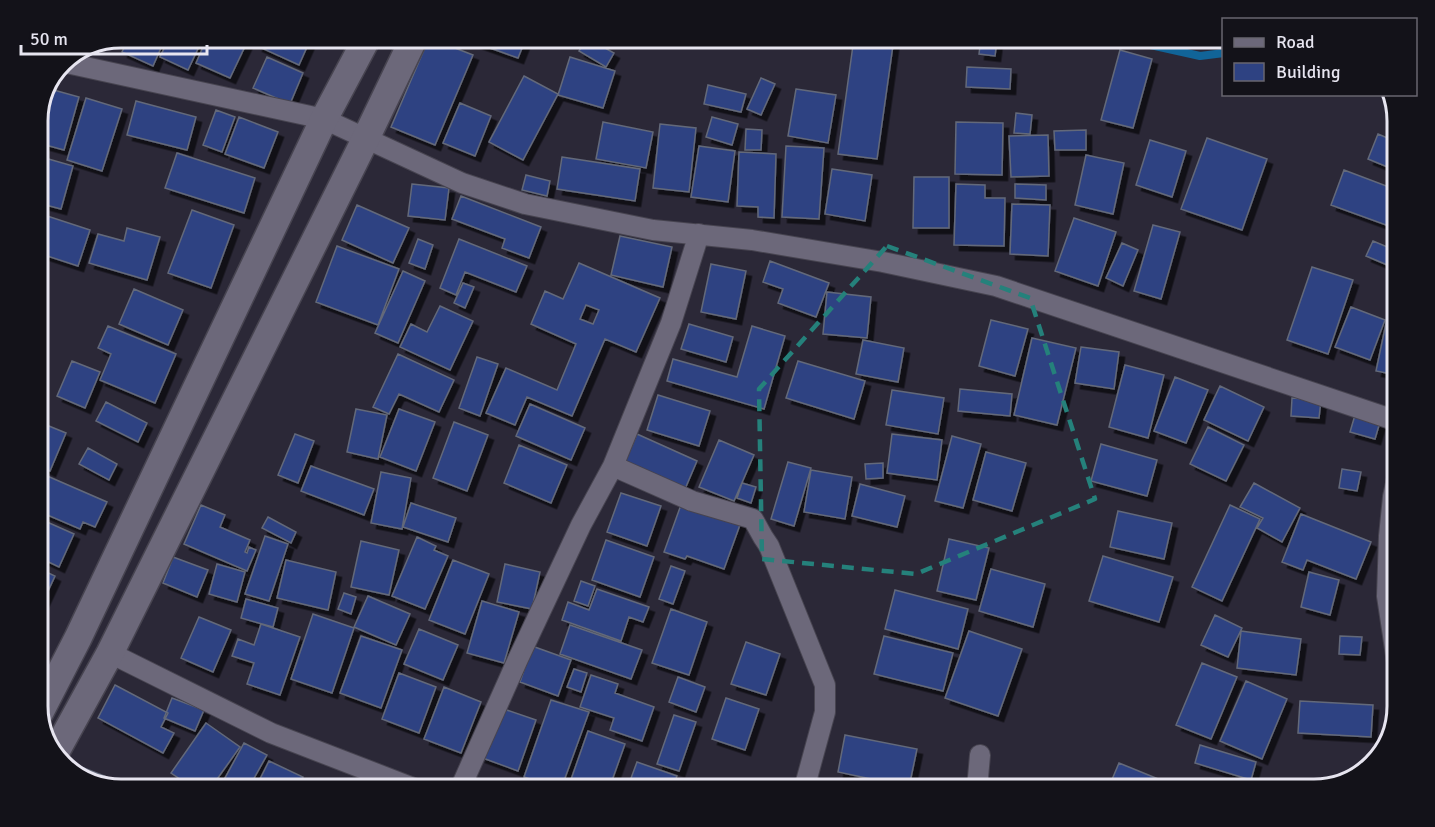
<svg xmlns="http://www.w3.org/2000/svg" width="1435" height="827" font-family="Signika,sans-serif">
<defs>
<filter id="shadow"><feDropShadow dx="5.5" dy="5.5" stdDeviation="0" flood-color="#0009"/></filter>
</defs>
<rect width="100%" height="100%" fill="#2b2837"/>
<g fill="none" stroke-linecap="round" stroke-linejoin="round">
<path stroke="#116498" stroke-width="8" d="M1119,38L1200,56L1224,53
M1388,94L1391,96"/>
</g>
<path fill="#2e4282" stroke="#63697a" stroke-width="1.5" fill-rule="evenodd" filter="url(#shadow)" d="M129,38H156L164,41L153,66L122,52Z
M169,38H203L188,70L160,57Z
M207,38H249L230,78L196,63Z
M261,38H311L299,65L257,46Z
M429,38L473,55L435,145L391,127Z
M462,38H526L518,58Z
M587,38L614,53L606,67L579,51Z
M854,38H894L877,159L838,154Z
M981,38L997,40L995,56L979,54Z
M1120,50L1152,59L1133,128L1101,120Z
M267,57L303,73L290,104L253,88Z
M570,57L615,71L603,108L558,95Z
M967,67L1011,69L1010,89L966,87Z
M524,76L558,94L523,160L489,142Z
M761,78L775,84L761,115L747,109Z
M708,85L746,94L741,112L704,104Z
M50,89L79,97L64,150L38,143V116Z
M796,89L836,95L828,143L788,136Z
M86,98L122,109L102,171L67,160Z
M136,101L196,117L187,150L127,135Z
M460,103L491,116L475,156L443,143Z
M216,110L235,117L222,152L203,145Z
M1016,113L1032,115L1030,134L1014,133Z
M239,117L278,132L264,168L225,154Z
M712,117L738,124L732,145L706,137Z
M603,122L653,132L646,168L596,159Z
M956,122L1003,123L1002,175L955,174Z
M660,124L696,128L689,192L653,188Z
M746,129L762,130L761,150H745Z
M1086,130V150H1055L1054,131Z
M1378,134L1397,142V165L1395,170L1368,159Z
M1048,135L1049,176L1011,177L1009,136Z
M1207,138L1267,159L1242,230L1181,209Z
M1150,140L1186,151L1172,197L1136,185Z
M699,146L735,151L728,202L691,197Z
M786,146L824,148L819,219L782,217Z
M739,152L776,154L774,218L758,217V207L737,206Z
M177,153L255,178L244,213L165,188Z
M1086,155L1124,163L1113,214L1075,205Z
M38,156L73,166L61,209L38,203Z
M562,157L640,169L635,201L557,189Z
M832,169L872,175L865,221L825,214Z
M1344,170L1397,190V229L1331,205Z
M526,175L550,181L547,196L522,190Z
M914,177H949V228H913Z
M412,184L449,188L445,220L408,216Z
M956,184L985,185V198H1005L1004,246L954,245Z
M1015,184L1046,185V200L1015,198Z
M461,196L541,227L529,258L502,248L505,239L452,219Z
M1012,204L1050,205L1048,256L1010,254Z
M357,205L409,228L393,263L342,240Z
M192,210L234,225L211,288L168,273Z
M38,213L90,230L78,266L38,253Z
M1074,218L1116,232L1098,286L1055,271Z
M1153,225L1180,232L1161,299L1134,291Z
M127,228L160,237L147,280L89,263L98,234L124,241Z
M620,236L672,247L663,287L611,275Z
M418,239L433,245L425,269L409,263Z
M459,239L527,266L516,292L465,272L456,295L440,288Z
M1373,241L1397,251V269L1366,256Z
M1122,243L1138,250L1123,286L1106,278Z
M337,246L399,269L378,325L316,302Z
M770,261L829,283L816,317L778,303L783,289L763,282Z
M579,263L660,298L636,352L605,339L572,416L527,397L515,425L486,413L506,368L557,390L576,344L531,324L545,291L563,299ZM586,305L599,310L593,324L580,319Z
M711,264L746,271L736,319L701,312Z
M1312,267L1353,280L1328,354L1287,340Z
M403,271L425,281L398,343L375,333Z
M463,283L474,287L465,308L454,303Z
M134,289L183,310L168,345L119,324Z
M827,292L871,297L867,338L823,334Z
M1392,295L1397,296V375L1376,371Z
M440,306L473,321L450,370L400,347L411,324L427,332Z
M1351,307L1385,320L1370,360L1335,347Z
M991,320L1028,329L1015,376L979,366Z
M689,324L733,337L726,362L681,349Z
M108,326L176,354L155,403L100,380L111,354L98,348Z
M752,326L785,336L764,409L667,381L673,359L737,377Z
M1032,338L1076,348L1057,425L1014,415Z
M863,340L904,348L898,382L856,374Z
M1081,347L1119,352L1114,389L1075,383Z
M398,354L454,380L439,412L399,394L389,414L373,407Z
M477,357L498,364L480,416L459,408Z
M72,361L100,372L85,408L57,396Z
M798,361L865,381L854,419L786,398Z
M1125,365L1164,375L1148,438L1109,427Z
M1175,377L1208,390L1186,443L1154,431Z
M1220,386L1264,407L1248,441L1204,420Z
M960,389L1012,394L1010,416L958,411Z
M892,390L944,398L938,434L886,425Z
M658,395L710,411L699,446L647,430Z
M1292,398L1321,400L1319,418L1291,416Z
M106,402L147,423L138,442L96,421Z
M530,404L585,428L571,460L516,436Z
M356,409L387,415L378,459L347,452Z
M399,409L435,422L416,471L380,457Z
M1355,415L1380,422L1375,439L1350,432Z
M454,422L488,435L467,491L433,478Z
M44,424L66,433L50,471L38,465V438Z
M1208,427L1244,445L1226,481L1190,464Z
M295,434L314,441L298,483L278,475Z
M637,434L697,461L685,489L624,464Z
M892,434L942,440L937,480L887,473Z
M952,436L981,444L963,508L935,501Z
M719,440L754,455L734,501L699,487Z
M1101,444L1157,460L1147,496L1091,481Z
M519,445L567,465L551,503L504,483Z
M88,448L117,464L109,480L79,464Z
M986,452L1026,463L1012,511L973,500Z
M788,462L811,468L794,526L771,519Z
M883,463V478L866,479L865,464Z
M311,466L374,489L364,515L301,491Z
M1342,469L1361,472L1357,491L1339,488Z
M811,470L852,477L845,519L804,512Z
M38,472L107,502L95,527L83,522L80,529L38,511Z
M381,472L411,478L402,529L371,523Z
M742,483L756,487L751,503L737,498Z
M1254,483L1300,508L1282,542L1257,528L1263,518L1240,507Z
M860,484L905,496L897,527L852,516Z
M621,493L661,506L647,546L607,532Z
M682,502L741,522L724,569L687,556L685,559L664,552Z
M411,503L456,518L448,542L403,527Z
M201,505L225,515L220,527L250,540L245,552L247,553L249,547L256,550L247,571L184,544Z
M1230,505L1260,519L1222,601L1192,587Z
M1118,511L1172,523L1164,559L1110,547Z
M1301,514L1371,542L1356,579L1307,560L1303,570L1282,562Z
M268,517L296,532L291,543L262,528Z
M38,518L74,534L59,567L38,557Z
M265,536L288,544L269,601L245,594Z
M417,537L436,546L434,550L448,556L425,609L392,596Z
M949,539L989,548L976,600L937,591Z
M606,540L654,557L640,597L592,580Z
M361,541L399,550L389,595L351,587Z
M1103,556L1173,577L1159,622L1089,601Z
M173,557L208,570L197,597L163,583Z
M286,560L336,572L328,610L277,598Z
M453,560L489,574L465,634L429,620Z
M217,564L245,572L237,602L209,594Z
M505,564L540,572L532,609L497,602Z
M671,566L685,571L673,604L659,599Z
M38,568L55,576L41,606L38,605Z
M991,569L1045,584L1033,627L979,611Z
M1309,572L1339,580L1330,615L1301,607Z
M581,581L595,586L588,606L574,601Z
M597,589L649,607L643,622L629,617L621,641L562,620L568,602L589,610Z
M895,590L968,609L958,649L885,629Z
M344,593L356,597L351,614L338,609Z
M368,596L410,614L396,645L354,627Z
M246,599L278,608L273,627L241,618Z
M482,601L519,612L504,663L467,653Z
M671,609L707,622L689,675L652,663Z
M313,614L354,628L332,693L291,679Z
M1215,615L1242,628L1228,657L1201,645Z
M199,617L231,630L213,672L181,658Z
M261,624L300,637L280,695L247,684L254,663L232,656L238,639L254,645Z
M570,625L642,650L631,679L560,654Z
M419,629L458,645L443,680L404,664Z
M969,631L1022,649L998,716L945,698Z
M1241,631L1301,639L1296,675L1237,668Z
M361,636L402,650L381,708L340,693Z
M884,636L953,653L943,691L874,674Z
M1340,636L1362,637L1360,655L1339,654Z
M746,642L780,654L766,695L731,684Z
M532,646L571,660L558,696L520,682Z
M1202,663L1237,677L1211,739L1176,725Z
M574,669L587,673L581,692L567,687Z
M399,673L436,687L419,733L382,719Z
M591,675L618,684L615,693L654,707L642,741L610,730L614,718L580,707Z
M678,677L705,687L696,712L669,702Z
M1246,681L1287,699L1262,759L1220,741Z
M115,685L168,713L161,727L174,733L163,753L98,718Z
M444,687L481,702L461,753L424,739Z
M172,698L204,710L195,731L164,718Z
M726,698L759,709L745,750L712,739Z
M551,700L589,712L561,789L524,777Z
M1300,701L1373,705L1371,737L1298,733Z
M498,707L536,720L518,771L480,757Z
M674,715L696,722L679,771L657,764Z
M206,723L240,747L210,789H195L171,773Z
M588,731L625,744L609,789H572L568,788Z
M845,735L917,749L909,787L838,772Z
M244,743L267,755L248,789H219Z
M1200,745L1256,762L1251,780L1195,763Z
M269,761L303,777L297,789H255Z
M637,762L677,776L672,789H627Z
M1119,763L1173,785L1172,789H1108Z
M76,765L117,781L114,788L80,778L73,772Z
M157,780L170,789H150Z
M682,781L707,789H679Z"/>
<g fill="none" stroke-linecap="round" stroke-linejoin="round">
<defs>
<path id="street" d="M62,62L324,119L462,183L525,204L653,230L752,240L883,262L996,286L1397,421
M613,466L692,501L753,519L763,537L769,546L825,685V712L804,789
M1397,479L1393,497L1389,536L1387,596L1397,662
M110,653L271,733L416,789
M460,789L518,659L581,525L613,466L671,323L699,234
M977,789L980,755"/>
<path id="secondary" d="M39,714L78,638L324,119L367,38
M54,755L110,653L366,138L414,38"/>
</defs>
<use href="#street" stroke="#474450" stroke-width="22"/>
<use href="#secondary" stroke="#474450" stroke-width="30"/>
<use href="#street" stroke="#6c687a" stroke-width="20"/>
<use href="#secondary" stroke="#6c687a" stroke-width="27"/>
</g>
<path fill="none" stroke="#25817b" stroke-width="4.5" stroke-dasharray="12 8" stroke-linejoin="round" d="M887,246L1030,298L1095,499L916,574L762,559L759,389Z"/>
<path d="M0 0H1435V827H0ZM121 48H1314A73 73 0 0 1 1387 121V706A73 73 0 0 1 1314 779H121A73 73 0 0 1 48 706V121A73 73 0 0 1 121 48Z" fill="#131219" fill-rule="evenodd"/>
<path fill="none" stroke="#e7e5f0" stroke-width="3" d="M121 48H1314A73 73 0 0 1 1387 121V706A73 73 0 0 1 1314 779H121A73 73 0 0 1 48 706V121A73 73 0 0 1 121 48Z"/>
<rect x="1222" y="18" width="195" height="78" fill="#131219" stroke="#68666f" stroke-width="1.5"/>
<rect x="1234" y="38" width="30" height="9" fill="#6c687a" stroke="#68666f" stroke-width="1.5"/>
<text x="1276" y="48" font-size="18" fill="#e7e5f0">Road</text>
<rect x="1234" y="63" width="30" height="18" fill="#2e4282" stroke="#68666f" stroke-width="1.5"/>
<text x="1276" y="78" font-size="18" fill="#e7e5f0">Building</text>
<path d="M21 45v9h186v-9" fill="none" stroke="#e7e5f0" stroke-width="3"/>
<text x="30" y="45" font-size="18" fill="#e7e5f0" stroke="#131219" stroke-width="4.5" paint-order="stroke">50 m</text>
</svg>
